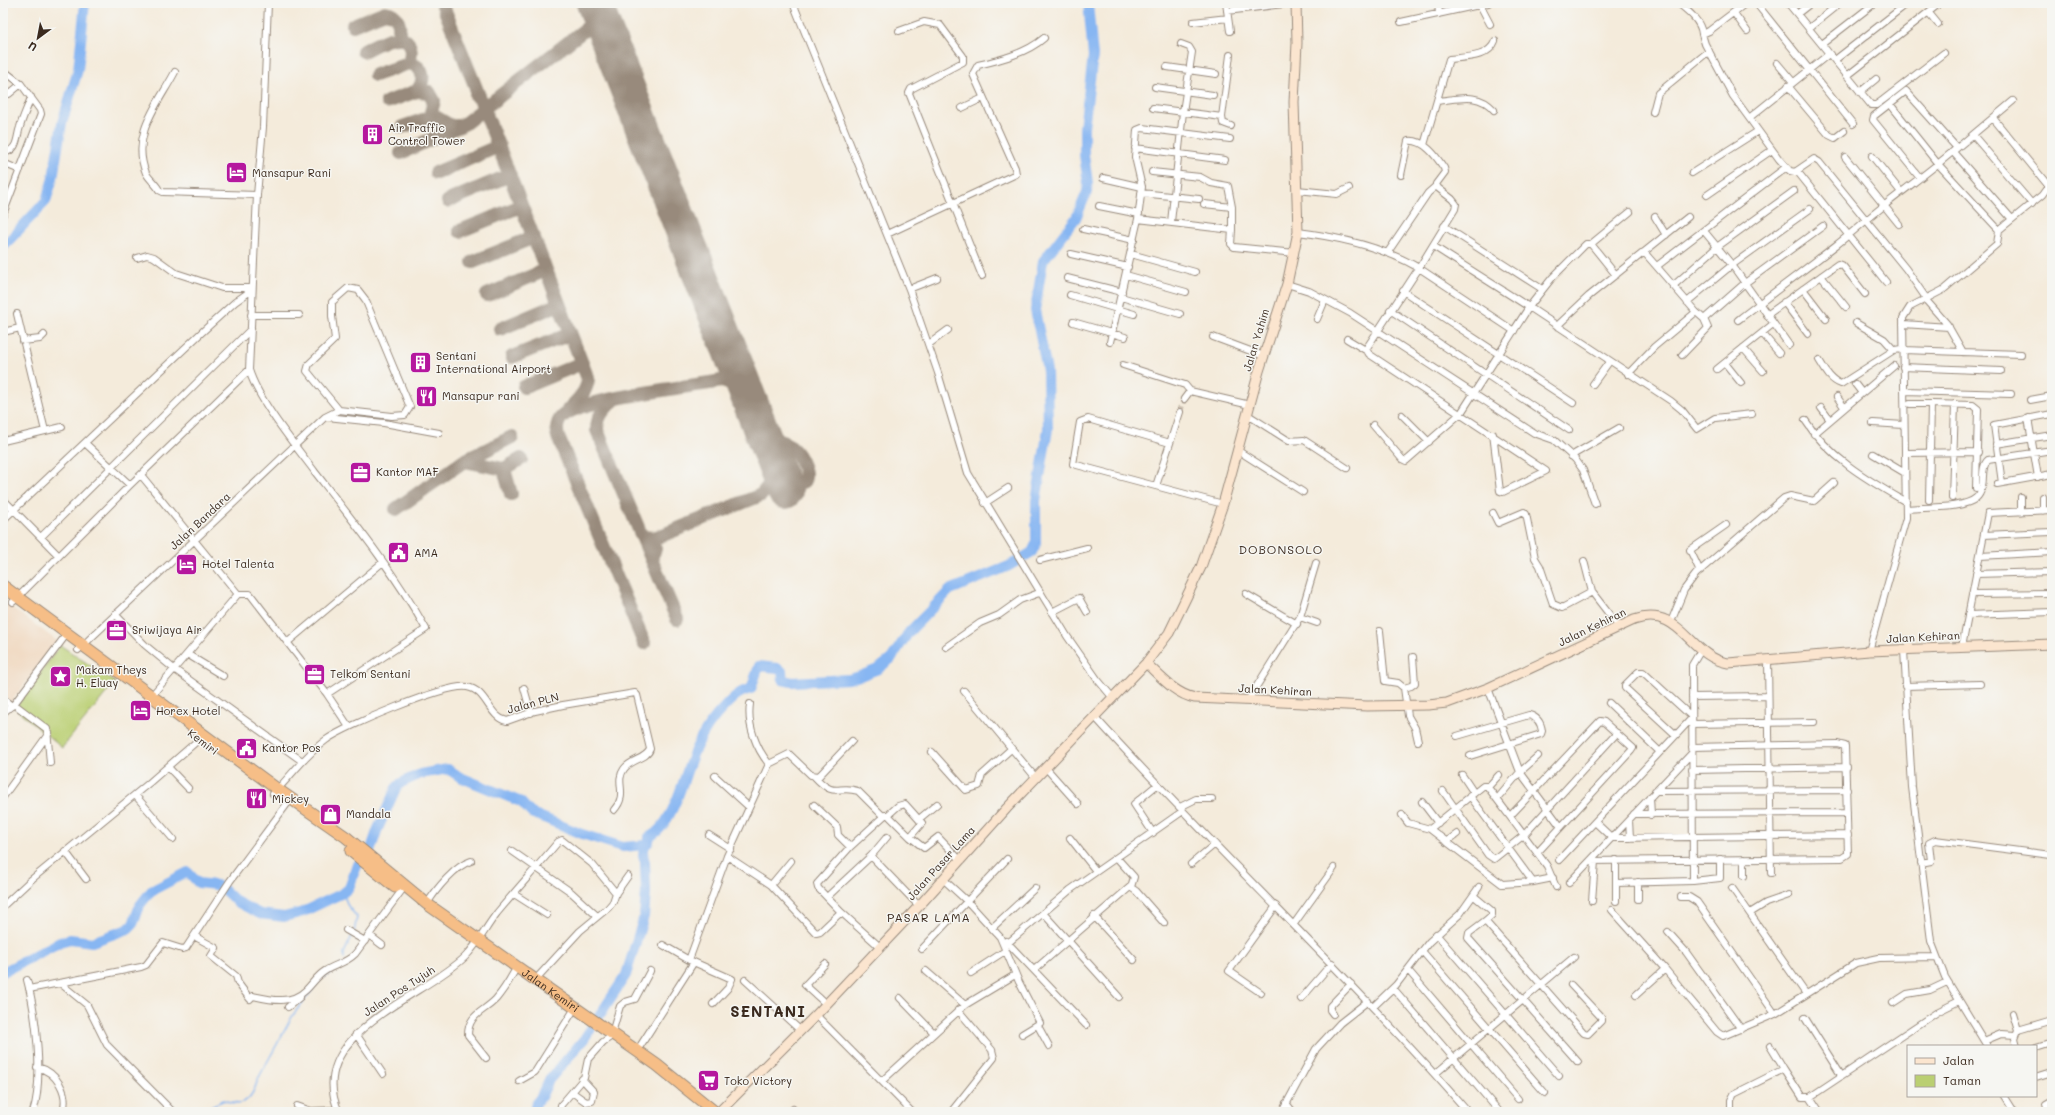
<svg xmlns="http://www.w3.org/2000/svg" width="2055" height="1115" font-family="Mali,sans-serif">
<rect width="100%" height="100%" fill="#f6f6f2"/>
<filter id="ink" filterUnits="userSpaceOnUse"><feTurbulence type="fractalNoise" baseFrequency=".025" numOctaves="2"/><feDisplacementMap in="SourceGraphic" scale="8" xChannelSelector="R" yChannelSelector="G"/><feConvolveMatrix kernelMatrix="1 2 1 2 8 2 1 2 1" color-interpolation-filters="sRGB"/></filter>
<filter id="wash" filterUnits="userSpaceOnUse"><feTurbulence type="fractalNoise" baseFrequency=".012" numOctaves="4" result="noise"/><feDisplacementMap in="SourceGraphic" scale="16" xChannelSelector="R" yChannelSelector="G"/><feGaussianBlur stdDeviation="0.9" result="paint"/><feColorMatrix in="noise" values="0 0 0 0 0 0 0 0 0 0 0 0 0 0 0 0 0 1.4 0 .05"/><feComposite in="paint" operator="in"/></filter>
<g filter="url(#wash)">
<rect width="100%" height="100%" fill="#f4ebdb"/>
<path fill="#f0d6bc" d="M3,601L57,641L11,702L3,696Z"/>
<path fill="#bacf72" stroke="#7a7c48" d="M60,645L115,682L62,748L15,708Z"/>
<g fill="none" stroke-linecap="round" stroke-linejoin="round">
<path stroke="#87b6f2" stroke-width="1.5" d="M343,893L348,906L357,917L354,932
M344,958V953L352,936
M206,1112L211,1106L224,1100C245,1108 252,1099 258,1079L293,1015L321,978L339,968L341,965"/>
<path stroke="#87b6f2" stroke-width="10" d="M3,247L46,201L53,178L62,123L78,70L85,3
M3,972L60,942L70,939L92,942L128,929L133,924L140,905L151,891L188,872L198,883L216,885L222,888L237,902L260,914L284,917L303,912L343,893L349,888L357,866L371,849L377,831L396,788L401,783L420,774L448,769L460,777L521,802L531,813L539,816L582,834L623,847L645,845L649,842V837C674,826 684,774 695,750C703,732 713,718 726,705C735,696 740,691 751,689L759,666L777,668L782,671L783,680L792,682L849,679L860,676L878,669L891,659L909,632L950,590L1009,566L1032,552L1036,544V501L1048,429L1047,371L1035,310L1043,261L1076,218L1087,192L1088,183L1084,155V128L1093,56L1088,3
M534,1112L536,1103L541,1097L549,1080L584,1039L626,975L644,916L646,892L645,862L643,855L645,845"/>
<path stroke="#988a7c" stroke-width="14" d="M442,3L476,88V96
M353,25L385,12C399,14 402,26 397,37
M585,29L600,31L610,44
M363,51C374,46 400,29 409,44C412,50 411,57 409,63
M375,75L409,63C424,67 426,79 417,91
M476,88L588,379C587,392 577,401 568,410
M387,102L417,91L429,92L434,101L430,116
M402,127L434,116L451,126H460
M401,153L464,124L588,27L595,16L593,3
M436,173L499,146
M448,201L510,175
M460,231L521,206
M473,262L534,237
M487,295L546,270
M500,329L559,304
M512,357L570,334
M722,381L731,375L734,361
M524,387L582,363
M614,400C604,409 597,416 597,430L651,558
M762,431C781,441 795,444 803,466C805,472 806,475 804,481L785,490
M464,461L504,469
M511,494L504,469L521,459
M396,509L464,461L512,437
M643,537L654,538L663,535L761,495L770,484L774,464
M655,549L651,558L677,619
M644,643L558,437C556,429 557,420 564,415C583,399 693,386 722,381L738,387L749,398"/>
<path stroke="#988a7c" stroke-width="36" d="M594,3L785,491"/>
</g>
</g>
<g filter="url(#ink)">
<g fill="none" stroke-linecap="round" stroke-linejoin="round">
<path stroke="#cfc4b5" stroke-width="6" stroke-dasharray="6 3" stroke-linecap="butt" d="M1180,412L1184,399"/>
<defs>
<path id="street" d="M268,3L263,127L257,195L249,370C259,402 295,445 315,472C354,522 395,573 426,629L327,694
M793,3L909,289L938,373L968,473L1067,636L1097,679L1113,698
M1226,3L1230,31
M1438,3L1439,14
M1678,3C1688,11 1701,21 1702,34L1709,31L1746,3
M1756,3L1853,124
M1788,3L1871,105H1876L1883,100L1944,53
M3,4L5,3
M1480,5L1490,24
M1227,11L1292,3
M1734,13L1747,31
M1929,13L1938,24
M1797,14L1811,3
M1193,22L1228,18
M1401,22L1488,3
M1809,28L1840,3
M899,31L924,22L940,25L963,56V62L959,64L911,89L909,93L982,276
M1702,34L1705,44L1733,96L1749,118L1829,54
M1822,44L1875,3
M1230,55L1222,117L1223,123L1231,126
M1835,60L1908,3
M1777,63L1793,82
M1167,67L1216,74
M3,70L21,84L40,110L41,114L3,214
M175,72C159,103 130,134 146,173C149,179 156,184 159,190L163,192L257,195
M1847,76L1940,3
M1788,86L1829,135L1835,138L1844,131
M1155,87L1213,95
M3,92L9,94L21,84
M1860,92L1876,79
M1437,101C1459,99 1478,92 1494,110
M962,108L983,98
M1153,108L1222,117
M1653,112L1658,93L1709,51
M1749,118L1779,159L1790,171L1795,172L1814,159L1819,162L1906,269L1926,298
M1993,118L2047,184V188L2042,195L1999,230
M1973,135L2032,204
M1424,145L1449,59C1465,57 1489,58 1495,41
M1135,148L1225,160
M1957,148L2013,101
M1953,152L2011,218
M3,153C19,150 16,138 20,127C23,116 28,107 31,97
M1872,156L1901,192
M1845,157L1899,224
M3,163L20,170
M1797,171L1886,282
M1152,172L1200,177L1211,183L1228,186L1232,207V230
M1692,173L1758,131
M1103,178L1142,187
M1297,190L1337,194L1349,188
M1141,193L1199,199
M1707,195L1772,150
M1204,204L1232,207
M1099,206L1139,214
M1655,217L1666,235
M1138,219L1142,187L1135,157L1137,130L1142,128L1230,139
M1171,222L1183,112L1192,52L1189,47L1181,44
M1444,226L1542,289
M1083,229L1134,240
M1704,231L1732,265L1789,345
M1298,232C1339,237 1383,247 1419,268L1455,209L1456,204L1452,199L1438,188L1436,184L1445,172L1444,168C1436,156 1424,139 1408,141L1401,175
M887,234L1016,174L1015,168L973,74L978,65C1000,60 1027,53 1044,38
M1591,244L1630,212
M1388,252L1428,193L1436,186
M1644,252L1696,312L1704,319L1745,283L1823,226
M1071,254L1128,267
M1131,254L1195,272
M137,258L147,255L154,257L176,273L222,288H252
M1657,266L1785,168
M1126,275L1186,292
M1616,275L1591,244H1586L1552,278L1529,307L1671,401L1682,410L1697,429L1715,418L1752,414
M1821,276L1846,307
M1067,278L1122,292
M1287,284L1309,291L1350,313L1534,433L1554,440L1575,459L1583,470L1595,504
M1673,286L1717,247L1794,191
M348,288L358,290L365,299L410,407L405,415L392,416L339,410L307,371L309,364L335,339L332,316V302Z
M909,289L937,278
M1803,289L1826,319
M1403,291L1573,403
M1070,295L1134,314
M1121,297L1180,314
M1925,299L1947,324L1963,352
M1687,302L1732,265L1810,209
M1784,302L1808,334
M1390,310L1569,430
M17,314L45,431
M251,315H299
M1767,315L1838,264L1843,266L1865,294
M1317,319L1325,300
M1738,320C1770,295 1803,271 1835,246C1852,233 1868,218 1885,205C1909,186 1934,168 1957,148L1906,91L1874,116L1873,120L1920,178
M1073,322L1125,337
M1856,323L1884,339L1894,350
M1903,324L1949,327
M1557,326L1589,296L1688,217
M3,332L20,328
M1762,333L1779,353
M1213,337L1264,356
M1347,339L1367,351
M23,341L40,339L44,335
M1110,342L1138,219L1232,230L1231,244L1234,247L1295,253
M929,344L948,330
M1743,348L1763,371
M1903,350L2021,354
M1682,355L1708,328L1704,319
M1819,360C1825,370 1830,380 1841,384L1894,350L1903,349
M1725,363L1741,383
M1123,365L1185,385L1190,391
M1903,367L2001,371
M1717,369L1773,324
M1628,374L1654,347L1696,312
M1593,384L1609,362
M1855,384L1862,393
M1904,391L2011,394
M1837,397L1844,407
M1184,399L1190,391L1250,405
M2030,400L2052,396
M1910,404H1931L1929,500
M1931,404L1973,405L1978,409L1976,488
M1821,408L1830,420
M1248,415L1289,441L1304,440L1347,468
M1402,415L1429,442
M327,417L384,423L439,433
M2028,418L2038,477
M1805,420C1829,458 1868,480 1906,502
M1873,423L1904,425
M1373,425L1402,459L1406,461L1461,413L1529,307L1433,246
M1493,434L1500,491L1503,492L1546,471L1369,354L1366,349L1419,268L1514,331
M1814,434L1894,366
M3,441L62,427
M85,443L130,485
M1170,443L1180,412
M1996,444L2052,435
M1237,450L1303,492
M1905,453L1978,452
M1873,454L1905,473
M1571,456L1619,428
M141,475L238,594
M2002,483L1994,425L2052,414
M1997,484L2052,474
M1156,486L1170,443L1088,419L1080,422L1073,464L1223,504
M2021,497V512
M2043,497V511
M1952,498L1955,404
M3,499L59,556
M985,503L1008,488
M1907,509C1924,507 1964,509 1976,498C1980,495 1981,491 1982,487C1984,479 1981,466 1988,460L2052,450
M1493,513L1498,523L1524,512L1526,514L1535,558L1540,566L1553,604L1562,608L1592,592
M3,520L201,333L235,302L252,290
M1984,535L2052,532
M41,537L251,329
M1980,556L2052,552
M1040,560L1087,548
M1584,561L1592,592L1619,627
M1700,571L1690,550L1726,525
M1976,574L2052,572
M1246,594L1297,624
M1972,594L2052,593
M13,602L130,485L249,370
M1052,612L1079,598L1087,612
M115,614L145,645L174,669L302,761
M1968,615L2052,612
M1300,617L1317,623
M1671,622L1684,590L1696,574L1784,498L1790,496L1814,501L1834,483
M1380,631L1385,681L1398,683L1404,688L1408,716L1415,728L1418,741
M288,642L383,562
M946,647L980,623L999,615L1020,600L1039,593
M1962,647L1988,513L2052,510
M78,650L325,417L339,410
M1904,650L1912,787L1931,941L1945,977L1987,1046
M1869,651L1906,518L1903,318L1910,307L1943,290L1997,244L1999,230L1938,164L1890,104
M187,654L223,676
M1768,660L1771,873
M1905,686L1980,684
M524,688L531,713
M1404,688L1411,686L1415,683L1413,657
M1488,688L1520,772L1561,827
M964,691L1036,778
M1692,697L1768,696
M3,699L12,706
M1248,700L1300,617L1316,563
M147,701L238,594H250L327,694L349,727
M1609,703L1660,752
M14,704L47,729L50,763
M3,713L14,704L63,639
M1094,716C1216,851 1349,975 1468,1112
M1691,724L1814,722
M1676,735L1625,688V685L1638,672H1643L1691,716
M1457,736L1529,715C1537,717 1541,723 1542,731L1541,734L1470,756
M932,752L966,790L979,786L982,775L1011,749
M769,764L789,754L811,775L819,776L852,741
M168,767L188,788
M1046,768L1078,804
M1692,770L1847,767
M1462,775L1474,793
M715,776L749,807
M814,776C836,800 837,784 858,791L883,816
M1488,787L1499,775
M1443,791L1488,855L1494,859L1524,835L1617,733
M1655,791L1847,790
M273,794C291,776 305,755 326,740C345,726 445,684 467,687C487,690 489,718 507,721L535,711L563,705L635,693L637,695L650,749C647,759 631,759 624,769C614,783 629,793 614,810
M135,795L173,839
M1470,796L1533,882
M3,797L49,733
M1650,797L1651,815
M1498,798L1520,772L1538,756
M1422,802L1438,823
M814,805L837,827L838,835L850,847
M1180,807L1196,799H1212
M1634,814L1847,813
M888,815L898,806L905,804L922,823L910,837L924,848L938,837L960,860
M1402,815L1408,823L1430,829L1502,884L1533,882L1553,878
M1510,816L1600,721L1604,722L1633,748L1631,751L1537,853
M919,819L937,804
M1629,820L1630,838
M1595,822L1612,838L1848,835
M1430,829L1483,786H1487L1547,866L1556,887
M1153,833L1134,804L1158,784
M709,835L731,849
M1070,838L1096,871
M1446,842L1457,834
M65,851L86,879
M512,851L571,892L597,916
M727,856L771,885L816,933L820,932L841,912
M871,856L919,906
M1117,858L1134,877L1131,887
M1744,859V876
M1559,860L1691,719
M1590,861L1842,858L1848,854L1845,746L1837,744L1692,747
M1921,863L1931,861L1929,843L1935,840L2051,855
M1191,864L1215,844
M943,879L968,902L1000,937L1019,982L1040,1023L1022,1034
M1693,881L1720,878V859
M1638,882V899
M1569,883L1692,753
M1616,883L1693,881L1692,665L1701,650
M771,885L791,861
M1732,888L1806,994
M616,893L628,876
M514,894L547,915
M1474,896L1492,911V915L1485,921
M827,897L871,856L887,837
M1681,897H1689L1697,902L1775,1014
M1592,901L1595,861
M1616,901V860
M427,904C436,889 455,866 471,861
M3,906L32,879L149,783L204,735
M1612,910L1665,969L1717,1032L1723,1036L1775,1014L1856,963L1879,958L1936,957
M1043,913L1119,997
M1750,913L1766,903L1789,895
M1094,916L1134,960
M1294,924L1334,868
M992,928L1035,888
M346,930L365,941
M1668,932L1686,952L1741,1029
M1436,934L1559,1076
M369,935L382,945
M194,936L216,948L211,956L236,976L238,983L250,999L253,996C271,1000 291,1005 306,990C313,983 317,976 325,971C336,964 346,963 355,954L405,886
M1006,941L1086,1025
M1008,943L1070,890L1183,811
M663,945L689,960L732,979L728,988L713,1004
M880,947L841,912L818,888L817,884L850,847L885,815H888L910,837
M922,949L1007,859
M1422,951L1545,1093
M689,960L727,856L769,764C756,748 747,725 750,704
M825,964L805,985L826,1004
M1034,970L1130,887L1136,891L1164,923
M1408,970L1518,1099
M926,971L965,1005
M971,973L1005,951
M27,980C36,1013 44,1079 33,1112
M745,980L801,1031
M60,983L87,1005L107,1045L173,1112
M1571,985L1601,1017V1021L1588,1034L1584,1033L1485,921L1469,933L1468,938L1578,1062
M1393,988L1498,1110
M29,989L141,967L146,965L163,943L182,949L186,948L230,881L287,804
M1261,993L1229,971L1276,906
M1636,995L1665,969
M900,998L933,1032
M1301,999L1332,963
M1893,1003L1907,994L1930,990L1947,982
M288,1007L300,997
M1373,1007L1396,985L1429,942L1460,914L1479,887
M2013,1013L2018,1030
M1333,1014L1330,1010V1006L1351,984
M816,1015L912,1112
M1805,1018L1841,1075
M1038,1026L1049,1046
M612,1033L620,1006L625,1002L635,999L650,971
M356,1034L383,1074
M1984,1041L2001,1034L2015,1035
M1770,1046L1784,1069
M2017,1046L2015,1038L2018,1030L2052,1020
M2036,1048L2052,1043
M637,1051L694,962
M486,1058L468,1035C468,1014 484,1012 496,999C503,991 509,981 514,972
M37,1067C57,1072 69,1093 63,1112
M1435,1074L1574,957
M2036,1077L2052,1072
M519,1081L535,1072L575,1008
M882,1081L965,1005L1015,975
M572,1092L586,1102L592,1101L594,1092L582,1079
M2004,1096L2014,1112
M1810,1097L1820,1112
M1286,1103L1293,1112
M297,1106L311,1111L338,1110
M793,1109L795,1112
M339,1112C303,1034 424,997 465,957C478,944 486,927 497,913C517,889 538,866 558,842L562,840L592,864L616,893L613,902L608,908L580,931L535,980
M560,1112L561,1105L584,1078L588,1059L603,1042L609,1038
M951,1112L994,1058L992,1050L958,1010
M1282,1112L1316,1049L1340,1023L1368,1001
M1731,1112V1100L1734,1094L1784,1069L1802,1097H1810L1939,1011L1959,1001
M2047,1112L2045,1104L2052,1100"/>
<path id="secondary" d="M1146,663C1161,677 1175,694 1195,698L1367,706L1428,705L1447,703L1488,688L1634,620C1681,604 1689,657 1728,663L1869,651L2052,644
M719,1112L816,1015L919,906L1007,808L1146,663L1169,633L1201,567L1223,504L1259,371L1287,284L1298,232L1294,102L1297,43L1296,3"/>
<g id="highway">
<path id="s1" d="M3,586L277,789L346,837L427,904L657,1065L715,1112"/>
<path d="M351,851L395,887"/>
</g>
</defs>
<use href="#street" stroke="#988a7c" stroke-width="8"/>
<use href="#secondary" stroke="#988a7c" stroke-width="11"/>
<use href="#highway" stroke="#988a7c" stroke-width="13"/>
<use href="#street" stroke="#fff" stroke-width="6"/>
<use href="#secondary" stroke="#fbe5cf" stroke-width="9"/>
<use href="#highway" stroke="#f6be87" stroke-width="11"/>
</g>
</g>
<defs>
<symbol id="building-square" viewBox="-11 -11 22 22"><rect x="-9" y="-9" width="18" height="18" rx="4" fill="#b5179e" stroke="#f6f6f2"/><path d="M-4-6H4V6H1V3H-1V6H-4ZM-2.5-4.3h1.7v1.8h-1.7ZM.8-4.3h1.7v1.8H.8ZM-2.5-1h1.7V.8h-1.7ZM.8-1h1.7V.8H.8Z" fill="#fff"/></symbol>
<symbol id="hotel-square" viewBox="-11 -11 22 22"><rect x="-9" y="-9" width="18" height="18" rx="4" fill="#b5179e" stroke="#f6f6f2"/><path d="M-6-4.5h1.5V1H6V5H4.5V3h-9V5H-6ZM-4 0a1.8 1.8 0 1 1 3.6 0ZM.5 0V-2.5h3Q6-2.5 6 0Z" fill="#fff"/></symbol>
<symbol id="restaurant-square" viewBox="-11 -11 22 22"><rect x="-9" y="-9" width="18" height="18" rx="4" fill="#b5179e" stroke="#f6f6f2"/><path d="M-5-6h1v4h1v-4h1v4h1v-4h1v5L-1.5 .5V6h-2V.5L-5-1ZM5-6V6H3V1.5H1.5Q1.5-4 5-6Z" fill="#fff"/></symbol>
<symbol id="office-square" viewBox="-11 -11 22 22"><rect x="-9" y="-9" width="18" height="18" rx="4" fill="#b5179e" stroke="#f6f6f2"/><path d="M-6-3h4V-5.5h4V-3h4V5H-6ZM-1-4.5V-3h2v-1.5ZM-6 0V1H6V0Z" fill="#fff"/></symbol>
<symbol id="civic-square" viewBox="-11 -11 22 22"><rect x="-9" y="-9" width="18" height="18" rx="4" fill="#b5179e" stroke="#f6f6f2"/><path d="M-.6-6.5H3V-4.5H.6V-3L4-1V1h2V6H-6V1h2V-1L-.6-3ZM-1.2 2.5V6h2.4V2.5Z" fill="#fff"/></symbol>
<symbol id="sight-square" viewBox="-11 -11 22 22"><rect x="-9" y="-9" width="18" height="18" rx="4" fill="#b5179e" stroke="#f6f6f2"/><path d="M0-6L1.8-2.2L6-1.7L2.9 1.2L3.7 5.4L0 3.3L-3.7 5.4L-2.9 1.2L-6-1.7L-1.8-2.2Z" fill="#fff"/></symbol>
<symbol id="shop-square" viewBox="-11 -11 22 22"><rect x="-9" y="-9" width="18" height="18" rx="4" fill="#b5179e" stroke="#f6f6f2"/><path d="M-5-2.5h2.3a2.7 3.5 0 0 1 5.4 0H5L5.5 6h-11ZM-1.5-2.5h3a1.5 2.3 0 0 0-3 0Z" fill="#fff"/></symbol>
<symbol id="supermarket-square" viewBox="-11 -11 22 22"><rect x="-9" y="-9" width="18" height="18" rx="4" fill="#b5179e" stroke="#f6f6f2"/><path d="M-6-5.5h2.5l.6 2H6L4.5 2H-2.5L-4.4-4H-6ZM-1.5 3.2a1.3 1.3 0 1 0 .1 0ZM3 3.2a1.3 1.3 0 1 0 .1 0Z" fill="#fff"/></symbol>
</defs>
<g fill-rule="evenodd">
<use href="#building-square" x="360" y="122" width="25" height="25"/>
<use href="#hotel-square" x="224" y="160" width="25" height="25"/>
<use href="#building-square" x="408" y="350" width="25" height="25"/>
<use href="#restaurant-square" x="414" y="384" width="25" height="25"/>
<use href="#office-square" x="348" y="460" width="25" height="25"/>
<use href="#civic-square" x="386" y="540" width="25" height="25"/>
<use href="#hotel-square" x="174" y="552" width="25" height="25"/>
<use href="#office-square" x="104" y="618" width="25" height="25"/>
<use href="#office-square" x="302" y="662" width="25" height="25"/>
<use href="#sight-square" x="48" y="664" width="25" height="25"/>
<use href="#hotel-square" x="128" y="698" width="25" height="25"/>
<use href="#civic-square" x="234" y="736" width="25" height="25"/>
<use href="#restaurant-square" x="244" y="786" width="25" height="25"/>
<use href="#shop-square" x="318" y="802" width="25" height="25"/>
<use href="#supermarket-square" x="696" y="1068" width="25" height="25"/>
</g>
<g text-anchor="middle" stroke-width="3" stroke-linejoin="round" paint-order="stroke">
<g font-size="11" fill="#3b2a1e" stroke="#f6f6f2" text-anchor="start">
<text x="388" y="132">Air Traffic<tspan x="388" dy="13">Control Tower</tspan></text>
<text x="252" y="177">Mansapur Rani</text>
<text x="436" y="360">Sentani<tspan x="436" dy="13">International Airport</tspan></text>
<text x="442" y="400">Mansapur rani</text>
<text x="376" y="476">Kantor MAF</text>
<text x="414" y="557">AMA</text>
<text x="202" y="568">Hotel Talenta</text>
<text x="132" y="634">Sriwijaya Air</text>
<text x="76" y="674">Makam Theys<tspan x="76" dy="13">H. Eluay</tspan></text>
<text x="330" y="678">Telkom Sentani</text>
<text x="156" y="715">Horex Hotel</text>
<text x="262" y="752">Kantor Pos</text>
<text x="272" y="803">Mickey</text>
<text x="346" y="818">Mandala</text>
<text x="724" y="1085">Toko Victory</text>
</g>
<g font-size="11" fill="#3b2a1e" stroke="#f6f6f2">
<text transform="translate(1256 340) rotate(-73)" y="4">Jalan Yahim</text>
<text transform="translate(200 521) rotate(-43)" y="4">Jalan Bandara</text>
<text transform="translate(1592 627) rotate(-26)" y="4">Jalan Kehiran</text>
<text transform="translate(1923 637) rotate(-3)" y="4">Jalan Kehiran</text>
<text transform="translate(1275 690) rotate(3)" y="4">Jalan Kehiran</text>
<text transform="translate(533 703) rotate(-15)" y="4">Jalan PLN</text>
<text transform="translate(203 742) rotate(37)" y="4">Kemiri</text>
<text transform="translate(941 863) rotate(-48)" y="4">Jalan Pasar Lama</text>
<text transform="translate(399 991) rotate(-33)" y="4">Jalan Pos Tujuh</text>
<text dy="4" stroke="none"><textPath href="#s1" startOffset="681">Jalan Kemiri</textPath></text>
</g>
<g font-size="12" letter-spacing="1" fill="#3b2a1e" stroke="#f6f6f2">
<text x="1281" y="554">DOBONSOLO</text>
<text x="929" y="922">PASAR LAMA</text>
</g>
<g font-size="15" font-weight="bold" letter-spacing="1" fill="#3b2a1e" stroke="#f6f6f2">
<text x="768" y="1017">SENTANI</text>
</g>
</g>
<rect width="2055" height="1115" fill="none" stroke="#f6f6f2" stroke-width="16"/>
<rect x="1907" y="1045" width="130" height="52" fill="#f6f6f2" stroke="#aba49d"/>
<rect x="1915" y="1058" width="20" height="6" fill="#fbe5cf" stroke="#aba49d"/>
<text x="1943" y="1065" font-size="12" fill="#3b2a1e">Jalan</text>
<rect x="1915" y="1075" width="20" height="12" fill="#bacf72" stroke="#aba49d"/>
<text x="1943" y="1085" font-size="12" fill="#3b2a1e">Taman</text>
<g transform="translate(38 38) rotate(212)" stroke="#f6f6f2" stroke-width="3" paint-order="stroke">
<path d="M0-3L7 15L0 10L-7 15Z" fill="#3b2a1e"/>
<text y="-6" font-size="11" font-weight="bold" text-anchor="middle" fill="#3b2a1e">U</text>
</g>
</svg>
